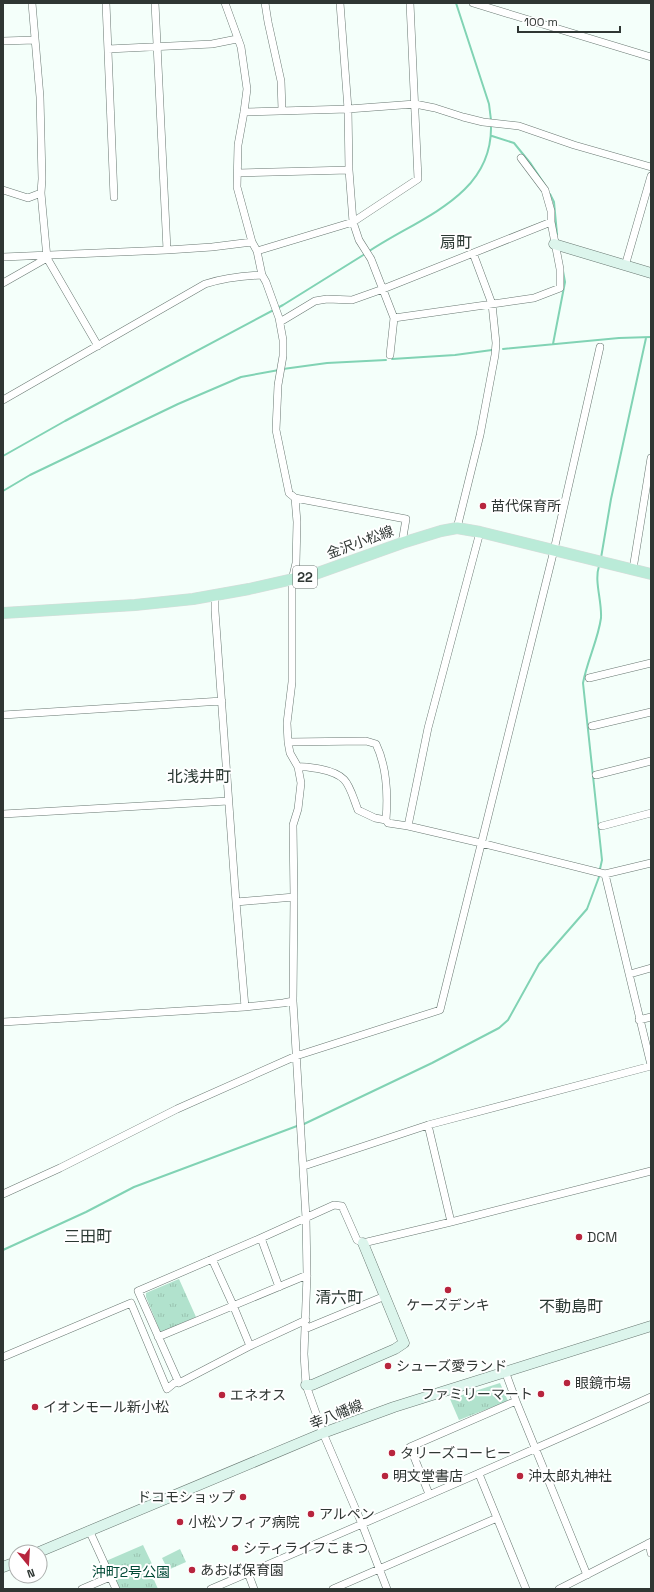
<svg xmlns="http://www.w3.org/2000/svg" width="654" height="1592" font-family="'Space Grotesk','Noto Sans JP',sans-serif">
<defs>
<pattern id="park-tufts" width="24" height="20" patternUnits="userSpaceOnUse"><rect width="24" height="20" fill="#b1e2cd"/><path d="M3 7l-1-3M5 7V3M7 7l1-3M15 17l-1-3M17 17v-4M19 17l1-3" fill="none" stroke="#99c2b0"/></pattern>
</defs>
<rect width="100%" height="100%" fill="#f4fffa"/>
<path fill="url(#park-tufts)" d="M179,1279L196,1317L164,1331H160L146,1297V1293Z
M500,1383L508,1401L459,1420L450,1399Z
M143,1545L152,1564L148,1566L158,1589H119L106,1561Z
M180,1549L186,1562L168,1570L162,1558Z"/>
<g fill="none" stroke-linecap="round" stroke-linejoin="round">
<path stroke="#81d3b4" stroke-width="2" d="M456,3L489,104L491,120
M492,136L514,143L531,164L545,185
M550,194L554,202L557,234
M368,252C418,218 493,197 491,125
M553,344L565,282L563,271
M503,349L619,338L651,337
M392,359L455,355L492,350
M283,369L327,363L386,360
M3,456L65,421L283,305L365,254
M3,491L30,475L178,404L241,377L279,370
M601,558L611,499L646,338
M599,566C594,582 602,600 601,618C598,640 587,661 583,683L602,860L600,869
M304,1124L432,1063L499,1028L508,1020L539,964L587,909L599,877
M3,1250L86,1212L134,1187L297,1126"/>
<defs>
<path id="street" d="M32,3L40,97L42,179L41,193L47,258L98,346
M106,3L114,197
M155,3L167,250
M225,3L241,47L247,89L244,112L238,145L237,187L252,242L257,251L262,275L266,282L279,318L283,340V356L278,385L276,430L289,493L295,498L406,519L402,543
M265,3L268,22L281,81L282,110
M340,3L348,109L349,170L353,222L359,240L371,259L394,318L390,355
M473,3L651,57
M3,41L35,40
M108,49L212,44L237,39
M244,112L348,109L415,104L435,108L463,117L483,122L519,126L574,145L651,167
M238,173L349,170
M3,190L28,198L41,193
M257,251L353,222L418,179L410,3
M3,257L167,250L212,247L252,242
M625,266L651,176
M3,283L47,258
M394,318L534,298L560,288V269L551,222V211L545,190L521,158
M280,322L315,301L327,299L352,300L383,289L551,222
M3,400L205,284C224,278 242,276 262,275
M295,498L297,522L296,563L292,580V682L287,723L288,742L290,753L298,767L301,783L298,809L293,825L294,897L293,1001L306,1218L307,1275L304,1354L306,1385L323,1433L362,1524L387,1589
M457,528L480,435L495,355L496,343L492,304L473,253
M633,569L651,458
M215,595V611L236,902L245,1007
M589,678L651,663
M3,715L222,701
M592,726L651,712
M288,742L366,741L376,744C387,767 388,795 386,820
M298,767C305,766 312,768 320,769C349,775 348,784 358,810L375,818L386,820L388,823L408,826L481,843L605,874L651,863
M596,775L651,761
M3,814L228,801
M408,826L428,728L480,532
M602,826L651,813
M605,874L651,1065
M236,902L294,897
M630,974L651,968
M639,1020L651,1017
M3,1022L245,1007L283,1003L293,1001
M428,1125L451,1222
M304,1166L428,1125L651,1066
M3,1194L60,1168L177,1109L296,1056L440,1010L554,550L600,347
M261,1238L279,1287
M212,1259L233,1305L250,1346
M306,1320L250,1346L179,1383L138,1291L261,1238L334,1205L342,1206L357,1240L363,1243L451,1222L651,1171
M305,1329L385,1296
M158,1337L307,1275
M3,1357L131,1303L167,1389L178,1380
M505,1371L516,1401L587,1575
M479,1474L497,1518
M429,1494L410,1447L516,1401
M89,1530L116,1589
M649,1543L651,1553
M248,1573L254,1589
M82,1589L110,1577
M211,1589C358,1526 505,1463 651,1397
M333,1589L497,1518L526,1589
M559,1589L651,1542"/>
<path id="secondary" d="M554,244L651,273
M306,1385H312L395,1349L404,1343L363,1243
M39,1552L323,1433L394,1407L651,1326
M3,1567L16,1562"/>
<path id="primary" d="M3,613L135,605L193,599L249,589L315,574L402,543L441,531L457,528L480,532L651,574"/>
</defs>
<use href="#street" stroke="#697872" stroke-width="8"/>
<use href="#secondary" stroke="#697872" stroke-width="11"/>
<use href="#primary" stroke="#dadbda" stroke-width="12"/>
<use href="#street" stroke="#fff" stroke-width="7"/>
<use href="#secondary" stroke="#dcf5ec" stroke-width="10"/>
<use href="#primary" stroke="#baebd8" stroke-width="11"/>
</g>
<g fill="#b7253d" stroke="#fff" stroke-width="1.5">
<circle cx="483" cy="506" r="4"/>
<circle cx="579" cy="1237" r="4"/>
<circle cx="448" cy="1290" r="4"/>
<circle cx="388" cy="1366" r="4"/>
<circle cx="567" cy="1383" r="4"/>
<circle cx="541" cy="1394" r="4"/>
<circle cx="222" cy="1395" r="4"/>
<circle cx="35" cy="1407" r="4"/>
<circle cx="392" cy="1453" r="4"/>
<circle cx="385" cy="1476" r="4"/>
<circle cx="520" cy="1476" r="4"/>
<circle cx="243" cy="1497" r="4"/>
<circle cx="311" cy="1514" r="4"/>
<circle cx="180" cy="1522" r="4"/>
<circle cx="235" cy="1548" r="4"/>
<circle cx="192" cy="1570" r="4"/>
</g>
<g text-anchor="middle" stroke-width="4" stroke-linejoin="round" paint-order="stroke">
<rect fill="#fff" stroke="#6d7270" stroke-width="1" x="293" y="566" width="24" height="22" rx="3"/>
<g font-size="13" font-weight="bold" fill="#2f3633">
<text x="305" y="582">22</text>
</g>
<g font-size="14" fill="#2f3633" stroke="#fff" text-anchor="start">
<text x="491" y="511">苗代保育所</text>
<text x="587" y="1242">DCM</text>
<text x="448" y="1310" text-anchor="middle">ケーズデンキ</text>
<text x="396" y="1371">シューズ愛ランド</text>
<text x="575" y="1388">眼鏡市場</text>
<text x="533" y="1399" text-anchor="end">ファミリーマート</text>
<text x="230" y="1400">エネオス</text>
<text x="43" y="1412">イオンモール新小松</text>
<text x="400" y="1458">タリーズコーヒー</text>
<text x="393" y="1481">明文堂書店</text>
<text x="528" y="1481">沖太郎丸神社</text>
<text x="235" y="1502" text-anchor="end">ドコモショップ</text>
<text x="319" y="1519">アルペン</text>
<text x="188" y="1527">小松ソフィア病院</text>
<text x="243" y="1553">シティライフこまつ</text>
<text x="200" y="1575">あおば保育園</text>
</g>
<g font-size="14" fill="#2f3633" stroke="#fff">
<text transform="translate(360 542) rotate(-20)" y="5">金沢小松線</text>
<text transform="translate(336 1414) rotate(-21)" y="5">幸八幡線</text>
</g>
<g font-size="14" fill="#004a36" stroke="#fff">
<text x="131" y="1577">沖町2号公園</text>
</g>
<g font-size="16" fill="#293731" stroke="#fff">
<text x="456" y="248">扇町</text>
<text x="199" y="782">北浅井町</text>
<text x="88" y="1242">三田町</text>
<text x="339" y="1303">清六町</text>
<text x="571" y="1312">不動島町</text>
</g>
</g>
<rect width="654" height="1592" fill="none" stroke="#2f3633" stroke-width="8"/>
<g transform="translate(28 1564) rotate(162)"><circle r="19" fill="#ffffff" stroke="#acafad"/>
<path d="M0-3L7 15L0 10L-7 15Z" fill="#b7253d"/>
<text y="-6" font-size="11" font-weight="bold" text-anchor="middle" fill="#2f3633">N</text>
</g>
<path d="M518 26v6h102v-6" fill="none" stroke="#2f3633" stroke-width="2"/>
<text x="524" y="26" font-size="12" fill="#2f3633" stroke="#ffffff" stroke-width="3" paint-order="stroke">100 m</text>
</svg>
